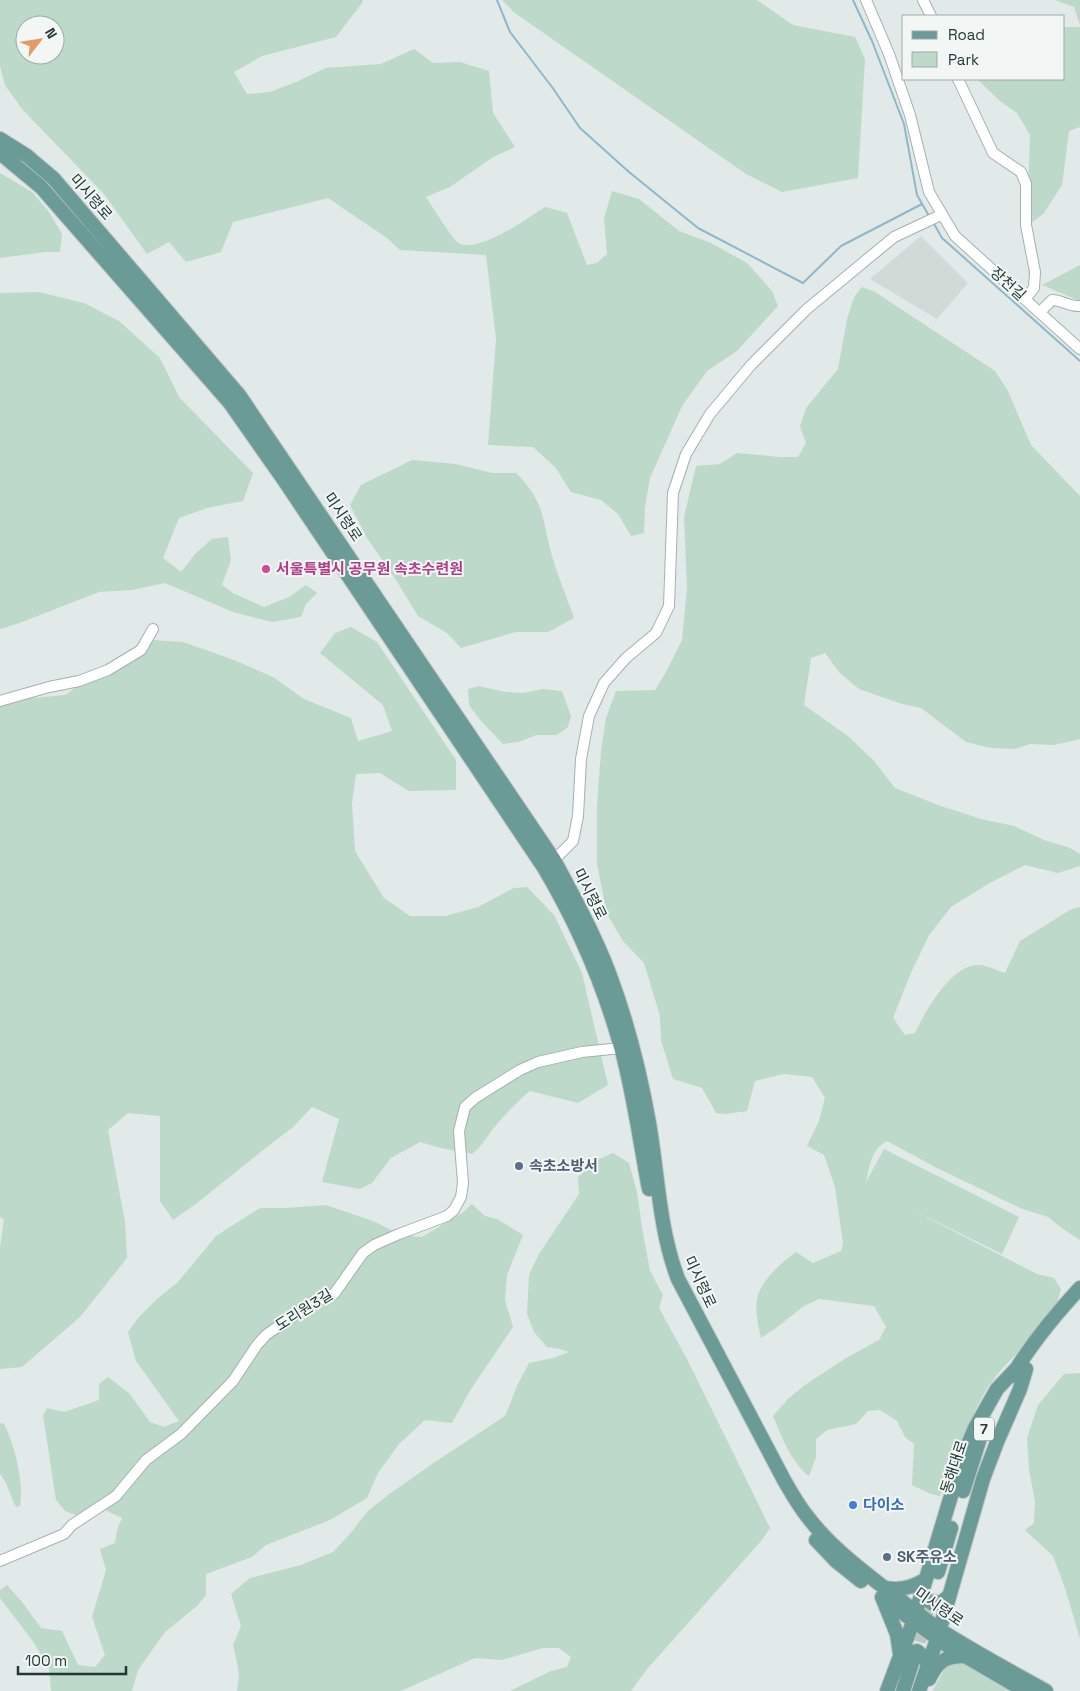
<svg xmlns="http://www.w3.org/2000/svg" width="1080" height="1691" font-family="'Space Grotesk','Noto Sans KR',sans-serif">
<rect width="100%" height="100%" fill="#e1eae8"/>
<path fill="#d0dad7" d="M921,236L968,283L937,319L870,279Z"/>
<path fill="#bcd9c9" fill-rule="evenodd" d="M0,0H363L362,3L336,37L262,56L234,72L247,94L270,92L296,82L326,68L381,64L414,49L433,63L460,62L489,71L493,113L515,147L493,157L450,187L426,197C431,205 452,238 457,242C476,256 528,218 545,207L567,213L587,265L597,263L607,254L604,218L612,191L639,199L679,231L711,243L747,263L772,291L778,306L737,351L707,371L682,406L650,478L645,507L644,533L631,536L618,514L601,500L571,492L555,467L533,447L488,445L496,339L486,255L400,250L387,238L328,198L233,222L221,252L186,262L169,242L147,254L104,194L22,109L5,85L0,66ZM25,25H55V55H25Z
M502,0H757L793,25L855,37L865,59L858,178L782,192L746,174L515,13Z
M1055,0H1080V25L1074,7Z
M1064,27H1080V127L1069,131L1062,185L1044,213L1030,224L1028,195L1030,135L1017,113L1000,101L979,81V79H1064Z
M0,173L32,192L49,212L62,234L60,252H45L0,258Z
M1080,265V301L1042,285Z
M862,287L875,292L995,371L1008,391L1031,445L1080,496V739L1054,745L1030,744L1015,749L991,748L966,742L921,708L902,704L859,689L840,673L825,653L811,658L804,705L849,737L874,761L895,788L938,805L981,819L1014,826L1044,840L1070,848L1080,854V866L1058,873L1025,865L988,884L951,907L929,935L910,975L893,1018L905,1035L915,1033C925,1012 951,964 979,965C987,965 997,971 1005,973L1020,941L1070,910L1080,907V1240L1063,1229L1048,1217L1020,1208L937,1168L887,1141C871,1149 870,1166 866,1182L884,1149L1019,1217L1002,1254L905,1206L1037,1274L1054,1278L1061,1289C1059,1295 1058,1302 1055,1307C1040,1336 1012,1354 993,1380C970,1411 957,1461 940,1496L931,1494L912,1485L914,1444L905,1437L897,1421L880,1410L868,1411L856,1424L827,1430L816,1439V1457L809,1476C791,1462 782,1437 773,1416L788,1399L805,1385L846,1358L879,1340L886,1327L874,1306L819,1299L804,1306L776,1328L761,1338C758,1325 755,1312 757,1299C761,1280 781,1263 796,1252L813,1263L841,1251L843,1243L835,1187L824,1155L807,1146L819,1121L825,1098L812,1077L784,1074L755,1081L747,1111L725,1114L716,1113L702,1088L673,1079L661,1040L660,1016L644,963L623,941L607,914L597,864V805L601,751L606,718L616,691L655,690L666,672L682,640L687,588L684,517L696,466L720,464L737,453L780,457H798L806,443L800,426L806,408L838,369L847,319L854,297Z
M39,292L84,303L119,321L160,358L179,397L253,473L243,501L207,508L179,518L163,558L181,572L196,553L212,539L228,537L231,560L222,585L233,593L264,607L289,597L306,585L317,593L306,604L301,617L272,622L233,612L165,583L132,590L99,592L17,624L0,629V293Z
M412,460L456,464L492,473H516C545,502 542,519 552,556C558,577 567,597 574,618L548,632H516L461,648L447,633L418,616L396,580L367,538L350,505L361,485Z
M351,627L377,642L456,760V790L409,791L380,773L356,774L352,803L355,851L384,898L410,916H446L478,907L514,888L527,887L554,915L582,973L608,1085L578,1103L530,1091C516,1103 504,1115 493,1129C486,1138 481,1147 472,1154L441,1148L420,1142L391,1158L372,1183L360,1189L322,1182L339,1119L312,1107L293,1127L262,1151L197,1203L173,1220L160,1201V1116L128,1113L108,1130L125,1222L127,1258L80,1317L22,1367L0,1369V1247L4,1220L0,1217V705L24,699L65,695L129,650L151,640L183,642L234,660L273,677L304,699L351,718L358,741L392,731L383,705L320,653L335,633Z
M479,686L505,692L523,693L543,689L562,691L571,716L568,727L557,735H537L518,742L503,744L480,720L469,705L468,689Z
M613,1153L629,1163L637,1192L642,1227L650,1271L663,1295L659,1308L687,1359L770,1528L761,1541L648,1668L631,1691H510L551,1671L567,1667L571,1657L559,1648H543L502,1660L475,1658L401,1691H237L239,1676L237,1662L233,1645L241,1626L231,1594L250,1578L301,1565L333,1552L349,1535L368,1511L388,1495L435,1462L505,1416L518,1384L529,1363L553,1358L569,1352L560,1349L547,1347L534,1332L527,1314L529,1275L539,1254L579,1194L578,1177L595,1161Z
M472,1204L485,1216L497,1219L523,1235L507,1275L505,1300L513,1327L471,1389L452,1423L425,1420L399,1444L378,1473L367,1498L330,1520L266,1545L252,1557L206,1574V1595L197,1606L165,1632L138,1670L132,1691H51L49,1667L32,1640L0,1598V1590L7,1585L22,1602L41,1628L62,1631L78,1665L95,1667L105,1655L92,1617L106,1570L100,1549L115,1543L117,1530L122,1518L105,1510L88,1520L65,1511L56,1500L43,1415L47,1408L64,1412L99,1400V1384L108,1377L129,1393L150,1422L164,1427L179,1421L136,1361L128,1332L138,1318L157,1299L178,1282L216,1236L260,1208H286L326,1205L373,1221L401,1235L422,1237L462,1213Z
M1080,1373V1639L1065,1588L1053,1556L1025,1530L1034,1523L1035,1501L1029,1470L1027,1438L1038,1405L1064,1374Z
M0,1423L4,1424C15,1446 24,1482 20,1506L16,1507C10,1496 8,1483 0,1474Z
M966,1662L1014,1691H932L947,1666Z"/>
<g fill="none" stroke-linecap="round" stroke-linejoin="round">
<path stroke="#8fb7ca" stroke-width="2" d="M497,0L510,32L552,87L580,128L629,172L698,228L803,283L841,246L922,204
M853,0L872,41L904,124L917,195L929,216
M933,222L942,238L1080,361"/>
<path stroke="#bbc7c5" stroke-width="14" stroke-dasharray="14 7" stroke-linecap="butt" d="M913,1662L932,1593"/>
<defs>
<path id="minor" d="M866,0L889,54L910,115L929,192L955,236L1080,349
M923,0L931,16
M958,79L993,153L1021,172L1026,184V225L1035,272L1034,288L1025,299
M1040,312L1052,300C1062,300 1070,307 1080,306
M0,701L49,687L79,681L108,670L141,650L153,629
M549,863L554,860L573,841L578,816L581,759L589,716L604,683L626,658L656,633L669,606L673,493L686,454L710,414L751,365L807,309L894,237L941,215
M0,1561L64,1534L72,1525L116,1496L146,1460L181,1434L233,1381L257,1345L266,1335L311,1303L334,1294L363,1253L374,1245L399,1234L447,1216L454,1210L461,1197L463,1183L459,1131L465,1107L475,1098L520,1070L538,1062L582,1052L621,1048"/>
<path id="major" d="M0,139L27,156L53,178L239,395L554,860C574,897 594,934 609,973C627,1021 640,1072 649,1123C658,1175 659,1229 678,1279L784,1480C791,1492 798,1505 807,1516C827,1543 855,1565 882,1586C901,1600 920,1616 940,1630C974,1652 1010,1671 1046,1691
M0,153L41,187L230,403L284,480L543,866C577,923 603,983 621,1047C634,1094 640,1142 649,1189
M1012,1376C1031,1344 1054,1316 1080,1288
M963,1491L980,1438
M816,1540L836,1561L861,1581
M938,1572L951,1528
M885,1588C901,1591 914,1587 926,1579
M922,1592L926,1599L933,1604L942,1602L948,1597
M882,1597L897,1634L900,1654
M893,1606L948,1646L1025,1691
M900,1658L908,1653L917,1651L924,1657L928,1666
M929,1679C938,1661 945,1656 965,1656
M887,1691L913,1622L963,1456L975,1428L997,1389L1016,1369
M903,1691L912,1663
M919,1691L937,1639L983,1479L997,1442L1020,1389L1026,1369"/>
</defs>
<use href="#minor" stroke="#a4b1af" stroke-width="12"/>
<use href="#major" stroke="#bdc4c3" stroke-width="16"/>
<use href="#minor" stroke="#fff" stroke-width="10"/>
<use href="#major" stroke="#6a9b97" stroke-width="14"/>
</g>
<circle fill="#d1479c" stroke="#f2f7f5" stroke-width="2" cx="266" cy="569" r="5"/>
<g fill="#5c6f8a" stroke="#f2f7f5" stroke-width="2">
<circle cx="519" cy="1166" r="5"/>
<circle cx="887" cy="1557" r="5"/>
</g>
<circle fill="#3f7fe0" stroke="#f2f7f5" stroke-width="2" cx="853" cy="1505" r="5"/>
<g text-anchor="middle" stroke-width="4" stroke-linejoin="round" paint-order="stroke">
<rect fill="#f2f7f5" stroke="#617270" stroke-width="1" x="974" y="1417.5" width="20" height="23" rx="4"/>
<g font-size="14" font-weight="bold" fill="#233937">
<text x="984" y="1434">7</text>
</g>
<g font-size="15" fill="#233937" stroke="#f2f7f5">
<text transform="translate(91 197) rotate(49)" y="5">미시령로</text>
<text transform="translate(1008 284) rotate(42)" y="5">장천길</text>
<text transform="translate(343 517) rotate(56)" y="5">미시령로</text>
<text transform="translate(590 894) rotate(63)" y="5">미시령로</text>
<text transform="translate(700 1282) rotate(65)" y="5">미시령로</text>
<text transform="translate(304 1310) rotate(-32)" y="5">도리원3길</text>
<text transform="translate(954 1467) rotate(-72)" y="5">동해대로</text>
<text transform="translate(939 1607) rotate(35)" y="5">미시령로</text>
</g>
<g font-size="15" font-weight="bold" fill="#b23c85" stroke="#f2f7f5" text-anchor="start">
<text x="276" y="574">서울특별시 공무원 속초수련원</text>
</g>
<g font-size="15" font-weight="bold" fill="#4e5e75" stroke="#f2f7f5" text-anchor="start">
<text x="529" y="1171">속초소방서</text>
<text x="897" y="1562">SK주유소</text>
</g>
<g font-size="15" font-weight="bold" fill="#366cbe" stroke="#f2f7f5" text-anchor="start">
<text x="863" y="1510">다이소</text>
</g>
</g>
<rect x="902" y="15" width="162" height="65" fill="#f2f7f5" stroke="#9faba9"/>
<rect x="912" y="31" width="25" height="8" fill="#6a9b97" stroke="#9faba9"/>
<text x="948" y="40" font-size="15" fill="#233937">Road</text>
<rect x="912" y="52" width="25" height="15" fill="#bcd9c9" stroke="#9faba9"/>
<text x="948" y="65" font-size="15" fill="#233937">Park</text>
<g transform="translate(40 40) rotate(59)"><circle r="24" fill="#f2f7f5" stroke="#9faba9"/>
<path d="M0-4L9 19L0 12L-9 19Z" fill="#e49a66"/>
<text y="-8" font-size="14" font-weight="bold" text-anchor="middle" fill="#233937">N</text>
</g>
<path d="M18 1666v8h108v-8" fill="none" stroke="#233937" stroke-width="2.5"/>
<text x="25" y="1666" font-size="15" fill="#233937" stroke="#f2f7f5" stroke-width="4" paint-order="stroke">100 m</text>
</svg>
